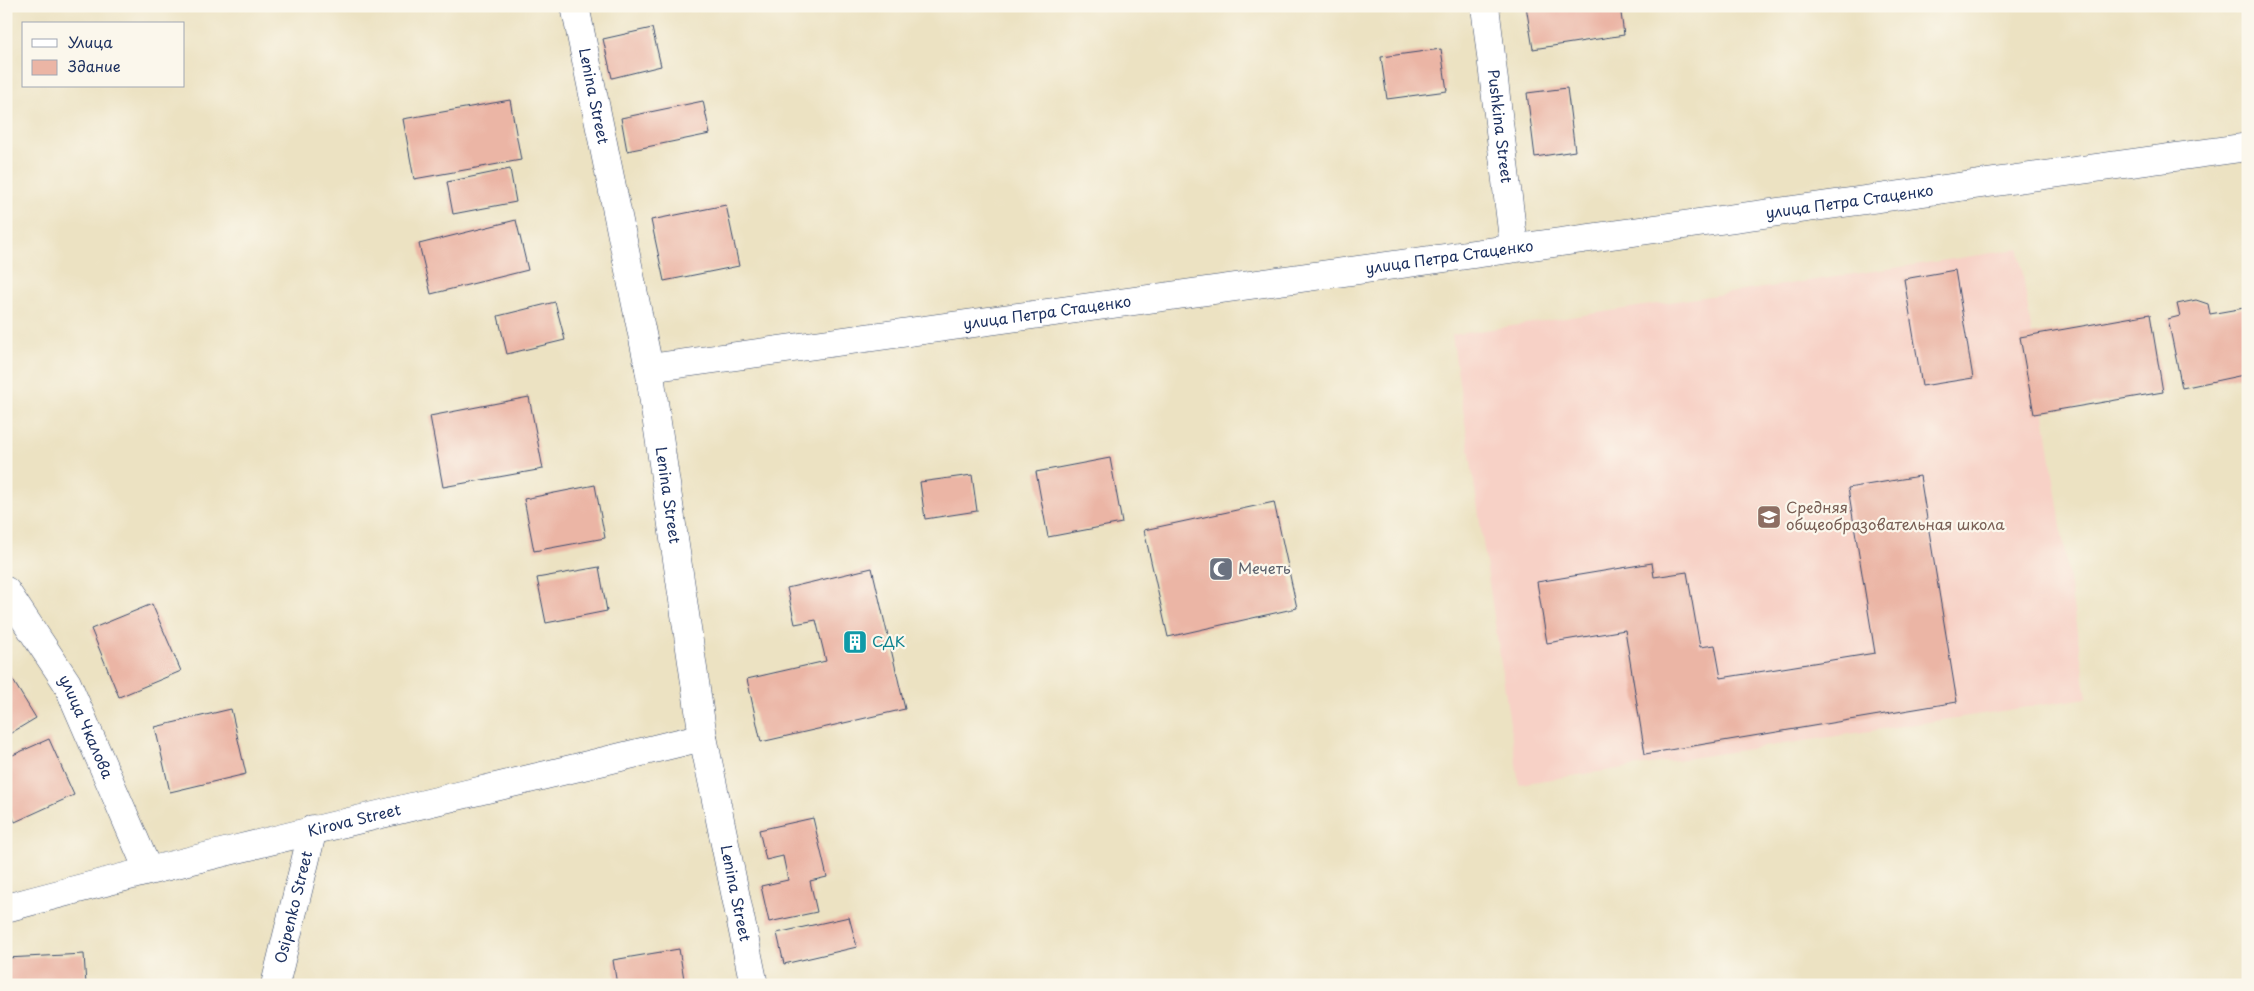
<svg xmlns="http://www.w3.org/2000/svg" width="2254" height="991" font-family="'Playpen Sans',sans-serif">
<rect width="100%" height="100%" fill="#fbf7ec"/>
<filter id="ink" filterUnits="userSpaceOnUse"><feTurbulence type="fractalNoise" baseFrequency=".02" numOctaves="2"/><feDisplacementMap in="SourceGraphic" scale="10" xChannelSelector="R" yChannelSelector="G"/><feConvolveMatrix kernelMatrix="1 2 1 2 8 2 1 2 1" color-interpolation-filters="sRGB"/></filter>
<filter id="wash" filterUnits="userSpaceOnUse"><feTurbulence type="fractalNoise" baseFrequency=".0096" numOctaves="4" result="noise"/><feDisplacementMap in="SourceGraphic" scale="20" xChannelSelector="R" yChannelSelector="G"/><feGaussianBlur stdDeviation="1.12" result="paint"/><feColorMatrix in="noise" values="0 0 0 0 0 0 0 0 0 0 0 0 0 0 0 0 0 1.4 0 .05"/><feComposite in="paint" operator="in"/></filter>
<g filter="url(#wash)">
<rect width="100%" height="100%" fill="#ece2c2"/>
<path fill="#f7d1c6" d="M2019,249L2087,698L1519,784L1452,335Z"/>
<g id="blocks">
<path fill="#ebb5a5" d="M1526,6H1620L1624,35L1533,49Z
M652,28L661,66L612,78L603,39Z
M1441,49L1447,91L1387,99L1381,57Z
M1567,88L1575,151L1535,157L1527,93Z
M510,100L521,160L414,179L403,119Z
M703,101L710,134L627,151L621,118Z
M510,169L516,202L453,214L447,182Z
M726,205L739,266L664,281L651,220Z
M516,220L528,270L431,294L419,244Z
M1955,270L1973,378L1922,386L1904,279Z
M2196,300L2208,304L2210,314L2244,308L2248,324V374L2182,388L2168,319L2180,316L2177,304Z
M555,302L565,340L507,354L498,316Z
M2150,314L2163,392L2034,414L2020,337Z
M529,397L543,469L443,487L430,416Z
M1110,458L1122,523L1048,537L1036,472Z
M972,475L977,511L925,519L920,482Z
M1920,476L1957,702L1645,754L1625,630L1547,643L1537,582L1652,563L1654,577L1687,572L1700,647L1715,645L1721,678L1875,653L1848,488Z
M595,485L605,538L534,551L524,499Z
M1274,502L1297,608L1168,637L1144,530Z
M599,567L607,611L546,623L537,578Z
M872,568L905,709L761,742L747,679L826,661L816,620L795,624L787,588Z
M152,604L181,671L119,697L91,629Z
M6,669L36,718L6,736Z
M231,709L246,774L170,792L155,727Z
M49,739L74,795L15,822L6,803V758Z
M813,818L827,877L810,881L817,912L769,922L761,886L788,880L783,856L766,860L759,830Z
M849,917L857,947L784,964L777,933Z
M679,949L685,985H617L613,960Z
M84,954L86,985H6V958Z
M894,981V985H877V984Z"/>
</g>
</g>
<g filter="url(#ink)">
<use href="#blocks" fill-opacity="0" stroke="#3a4a6d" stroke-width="1"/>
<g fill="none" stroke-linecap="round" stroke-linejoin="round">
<defs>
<g id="minor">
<path id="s1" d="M575,6L649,368L703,737L754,985"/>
<path id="s2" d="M1485,6L1514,247"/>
<path id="s3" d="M649,368L2248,147"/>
<path id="s4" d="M6,591L67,683L148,870"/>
<path id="s5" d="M6,908C238,846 471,794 703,737"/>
<path id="s6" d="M275,985L313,829"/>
</g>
</defs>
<use href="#minor" stroke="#3a4a6d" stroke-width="29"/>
<use href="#minor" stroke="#fff" stroke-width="28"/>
</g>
</g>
<defs>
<symbol id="school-square" viewBox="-11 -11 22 22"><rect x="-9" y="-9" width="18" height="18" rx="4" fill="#8d6e63" stroke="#fbf7ec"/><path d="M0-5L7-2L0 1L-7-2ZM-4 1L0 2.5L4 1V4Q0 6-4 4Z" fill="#fff"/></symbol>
<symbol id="mosque-square" viewBox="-11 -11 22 22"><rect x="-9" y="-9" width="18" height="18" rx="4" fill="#6b7280" stroke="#fbf7ec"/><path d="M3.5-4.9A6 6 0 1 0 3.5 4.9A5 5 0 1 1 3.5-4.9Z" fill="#fff"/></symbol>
<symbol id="building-square" viewBox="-11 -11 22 22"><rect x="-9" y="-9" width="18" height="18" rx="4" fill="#0f9aa8" stroke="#fbf7ec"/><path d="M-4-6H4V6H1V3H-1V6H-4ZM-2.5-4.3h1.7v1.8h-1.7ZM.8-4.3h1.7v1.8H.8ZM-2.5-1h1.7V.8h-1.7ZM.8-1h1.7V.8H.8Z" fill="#fff"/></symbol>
</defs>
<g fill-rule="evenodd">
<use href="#school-square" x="1755" y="503" width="28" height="28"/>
<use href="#mosque-square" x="1207" y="555" width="28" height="28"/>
<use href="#building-square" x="841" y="628" width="28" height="28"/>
</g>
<g text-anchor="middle" stroke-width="4.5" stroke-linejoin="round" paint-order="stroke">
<g font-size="15" fill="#1b2f5e" stroke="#fbf7ec">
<text dy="5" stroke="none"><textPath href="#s1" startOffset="92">Lenina Street</textPath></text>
<text dy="5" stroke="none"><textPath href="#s2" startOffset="121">Pushkina Street</textPath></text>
<text dy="5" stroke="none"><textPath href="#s3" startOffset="1212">улица Петра Стаценко</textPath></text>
<text dy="5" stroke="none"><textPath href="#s3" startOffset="808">улица Петра Стаценко</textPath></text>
<text dy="5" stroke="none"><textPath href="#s3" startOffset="402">улица Петра Стаценко</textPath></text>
<text dy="5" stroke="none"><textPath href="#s1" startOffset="498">Lenina Street</textPath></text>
<text dy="5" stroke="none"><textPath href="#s4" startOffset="158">улица Чкалова</textPath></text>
<text dy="5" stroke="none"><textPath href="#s5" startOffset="359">Kirova Street</textPath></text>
<text dy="5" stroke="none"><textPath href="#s1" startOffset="902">Lenina Street</textPath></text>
<text dy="5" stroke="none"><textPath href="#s6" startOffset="80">Osipenko Street</textPath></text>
</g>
<g font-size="15" fill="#785e54" stroke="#fbf7ec" text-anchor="start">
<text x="1786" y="513">Средняя<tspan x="1786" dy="17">общеобразовательная школа</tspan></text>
</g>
<g font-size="15" fill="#5b616d" stroke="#fbf7ec" text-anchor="start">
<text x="1238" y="574">Мечеть</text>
</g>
<g font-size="15" fill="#0d838f" stroke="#fbf7ec" text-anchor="start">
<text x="872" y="647">СДК</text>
</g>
</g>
<rect width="2254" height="991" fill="none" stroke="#fbf7ec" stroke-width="25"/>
<rect x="22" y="22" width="162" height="65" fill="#fbf7ec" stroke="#a1a7b3"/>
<rect x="32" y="39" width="25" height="8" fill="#ffffff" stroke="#a1a7b3"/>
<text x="68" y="48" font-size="15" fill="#1b2f5e">Улица</text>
<rect x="32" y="60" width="25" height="15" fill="#ebb5a5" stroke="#a1a7b3"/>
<text x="68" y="72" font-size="15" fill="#1b2f5e">Здание</text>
</svg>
